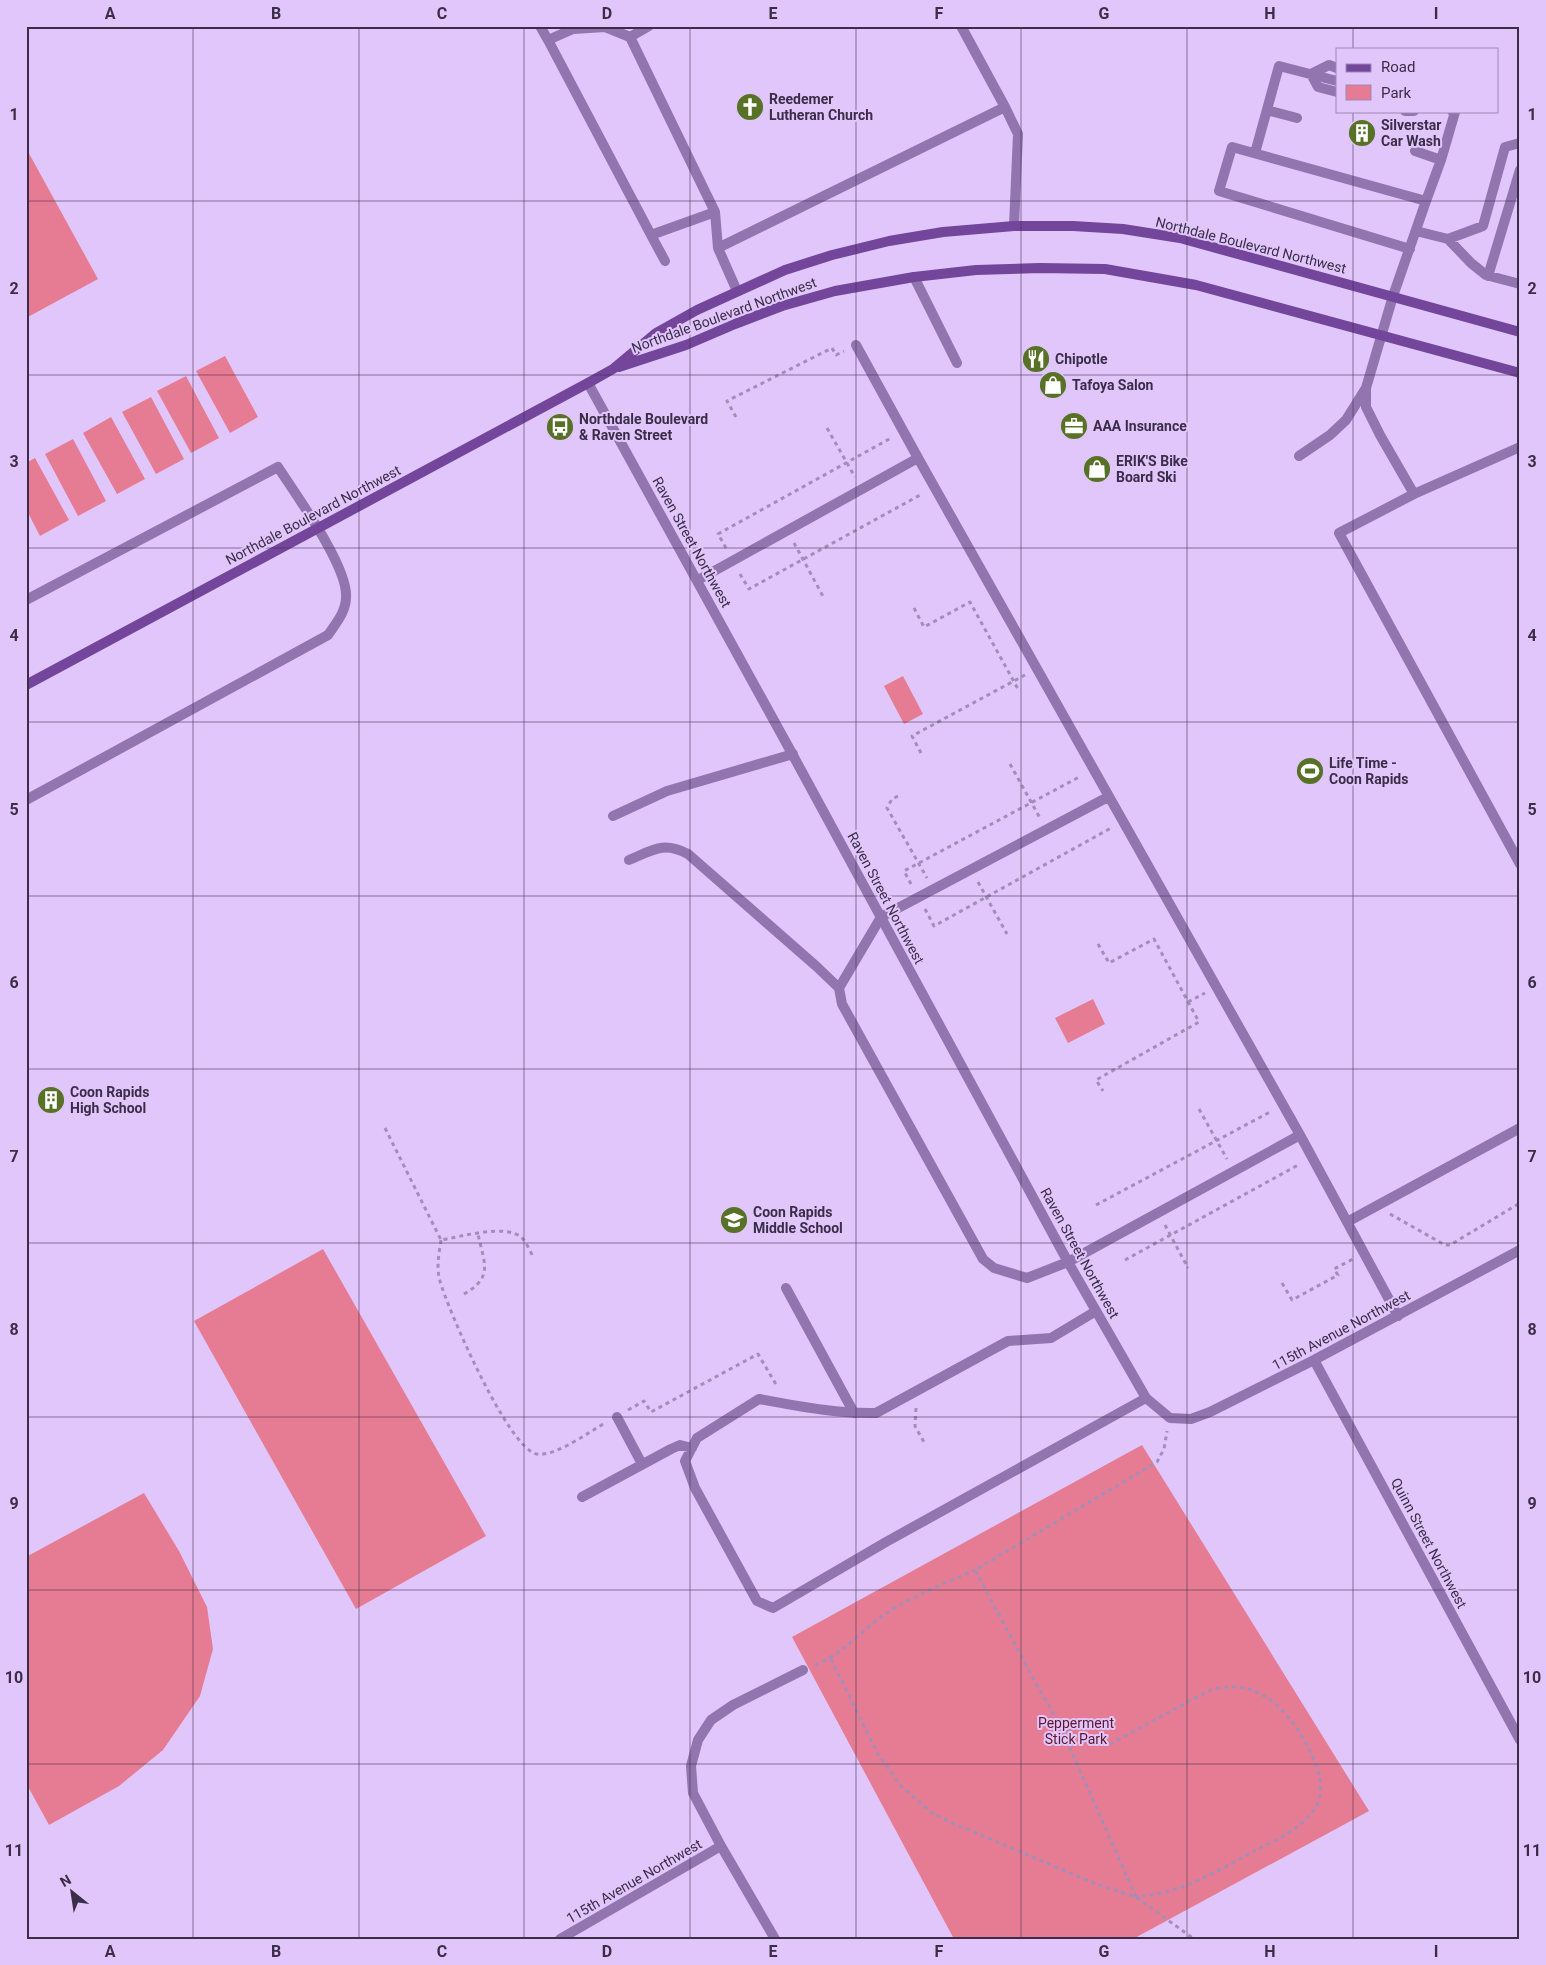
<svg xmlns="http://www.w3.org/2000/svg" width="1546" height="1965" font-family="Roboto,sans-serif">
<rect width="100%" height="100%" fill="#e0c6fb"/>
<path fill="#e67c93" d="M26,148L98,279L26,318Z
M225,356L258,417L230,433L196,371Z
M186,376L219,438L191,453L157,391Z
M151,397L184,459L156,474L122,412Z
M111,417L145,479L117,494L83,433Z
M73,439L106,501L78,516L45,454Z
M35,458L69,520L40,536L26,509V463Z
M903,676L923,714L904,724L884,686Z
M1093,999L1105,1024L1068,1043L1055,1018Z
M323,1249L486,1536L356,1609L194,1321Z
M1142,1445L1369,1811L1133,1939H954L792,1637Z
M144,1493L179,1551L207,1607L213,1649L200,1696L163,1750L119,1786L49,1825L26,1783V1557Z"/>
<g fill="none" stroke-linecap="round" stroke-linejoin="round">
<path stroke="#a38eb9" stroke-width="3" stroke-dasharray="4 4" stroke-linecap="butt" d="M736,417L727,401L832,348L836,355L844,351
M827,428L855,477
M794,543L824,598
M726,548L718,534L891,438
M740,574L749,589L922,494
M914,608L924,627L970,602L1018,689
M921,753L912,736L1025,675
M1010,764L1040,818
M898,796L892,799L887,808L927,878
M978,882L1007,934
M911,884L904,871L1081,776
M925,909L934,926L1111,828
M1098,944L1109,963L1154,939L1199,1022L1096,1080L1103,1091
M1188,1002L1205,993
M1199,1109L1227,1159
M385,1128L441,1240C460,1237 507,1223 522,1238C527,1243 530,1252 534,1258
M1096,1205L1270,1112
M1390,1214L1445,1245H1450L1520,1203
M1165,1225L1188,1268
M441,1240C439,1254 436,1267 440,1281C448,1310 509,1450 537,1454C555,1457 589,1432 605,1423
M1125,1260L1300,1164
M1282,1283L1292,1300L1338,1275L1334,1269L1353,1259
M464,1294C494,1277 484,1263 478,1234
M916,1408L915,1426L924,1442
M628,1410L644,1401L651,1412L758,1354L777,1386
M831,1659L878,1754L900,1785L932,1813L950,1822L1096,1884L1136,1897L1194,1939
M815,1665C841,1655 859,1633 881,1617C910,1597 943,1584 975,1570
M1060,1723C1075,1738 1090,1748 1112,1743L1208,1691C1229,1684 1246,1685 1266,1697C1291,1712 1329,1770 1319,1800C1316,1810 1307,1819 1298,1826C1285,1837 1267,1844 1252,1852C1225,1867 1196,1884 1166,1892C1156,1894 1146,1895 1136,1897
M1136,1897L1058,1721L1039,1689L975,1570L1157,1462L1164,1449L1167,1431"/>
<path stroke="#9275af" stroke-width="10" d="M540,26L548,40
M649,26L630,37L715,212L718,248
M961,26L1005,107
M630,37L605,27L573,29L548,40L651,235L715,212
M1337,68L1329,65L1311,74L1318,87L1337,92
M1267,110L1297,118
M1405,111H1414
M1415,151L1441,160
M1255,153L1279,66L1337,81
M1426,201L1441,160L1455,112L1452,111
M1416,231L1448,239L1471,263L1486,275L1520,284
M651,235L665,261
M1448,239L1483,226L1505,147L1520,143
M1488,276L1520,170
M914,277L957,363
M737,291L718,248L1005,107L1018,134L1014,226
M856,345L918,458
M1366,389V407L1380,435L1414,494
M1520,447L1414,494L1339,533L1520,864
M1299,456L1330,435L1346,420L1366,388L1393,296L1426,201L1232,147L1219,191L1410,249
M698,580L918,458L1300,1135L1398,1316
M26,600L278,467C296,495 348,566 346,597C346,612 336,623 328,635L26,800
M1108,797L881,917L839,988L842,1004L983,1259L994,1268L1027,1278L1068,1262L1300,1135
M613,816L667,791L793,754
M629,860C653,850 663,841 688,854L816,966L839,988
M1347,1222L1520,1128
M786,1288L854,1413
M1096,1311L1051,1338L1008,1341L876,1413C837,1414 798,1406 759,1399L697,1438L685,1461L695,1488L757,1601L773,1608L886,1542L1146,1398
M617,1417L642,1464
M582,1497L671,1449L680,1445L692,1448"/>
<path stroke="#9275af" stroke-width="10" d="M588,383L789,748L1068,1262L1146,1398L1170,1418L1191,1419L1210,1412L1314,1360L1520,1250
M1314,1360L1520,1740
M560,1939L721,1846
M775,1939L721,1846L693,1793L691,1766L698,1740L711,1720L733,1705L803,1670"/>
<path stroke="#73459b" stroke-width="10" d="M619,367L686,345L735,324L782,306L835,291L914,277L976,270L1040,268L1105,269L1196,285L1520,373
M26,685L588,383L613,369L656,333L697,310L785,270L832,255L889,241L943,232L1014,226H1073L1123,229L1180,238L1520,332"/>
</g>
<path fill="none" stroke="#3b2d48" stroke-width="1" stroke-opacity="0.55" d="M193,26V1939M359,26V1939M524,26V1939M690,26V1939M856,26V1939M1021,26V1939M1187,26V1939M1353,26V49M1353,111V1939M26,201H1520M26,375H1520M26,548H1520M26,722H1520M26,896H1520M26,1069H1520M26,1243H1520M26,1417H1520M26,1590H1520M26,1764H1520"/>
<defs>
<symbol id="church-disc" viewBox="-11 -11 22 22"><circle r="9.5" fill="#577226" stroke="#e0c6fb"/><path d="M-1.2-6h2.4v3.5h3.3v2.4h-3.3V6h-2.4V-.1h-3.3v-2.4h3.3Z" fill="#fff"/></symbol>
<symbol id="building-disc" viewBox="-11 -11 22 22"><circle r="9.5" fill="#577226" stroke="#e0c6fb"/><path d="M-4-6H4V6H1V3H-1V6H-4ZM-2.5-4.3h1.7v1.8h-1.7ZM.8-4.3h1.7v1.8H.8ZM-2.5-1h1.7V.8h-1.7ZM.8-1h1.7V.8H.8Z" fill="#fff"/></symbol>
<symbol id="restaurant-disc" viewBox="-11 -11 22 22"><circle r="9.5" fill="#577226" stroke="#e0c6fb"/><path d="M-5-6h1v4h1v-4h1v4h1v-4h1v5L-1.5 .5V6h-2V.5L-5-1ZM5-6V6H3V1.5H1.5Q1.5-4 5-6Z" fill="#fff"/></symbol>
<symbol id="shop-disc" viewBox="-11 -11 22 22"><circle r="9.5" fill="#577226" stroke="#e0c6fb"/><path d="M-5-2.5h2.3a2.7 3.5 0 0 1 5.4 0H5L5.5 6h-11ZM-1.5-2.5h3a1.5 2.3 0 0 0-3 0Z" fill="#fff"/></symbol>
<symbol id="office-disc" viewBox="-11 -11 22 22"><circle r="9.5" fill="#577226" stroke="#e0c6fb"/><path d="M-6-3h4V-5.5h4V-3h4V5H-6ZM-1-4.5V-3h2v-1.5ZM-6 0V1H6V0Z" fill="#fff"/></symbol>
<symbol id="bus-disc" viewBox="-11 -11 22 22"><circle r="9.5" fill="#577226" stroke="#e0c6fb"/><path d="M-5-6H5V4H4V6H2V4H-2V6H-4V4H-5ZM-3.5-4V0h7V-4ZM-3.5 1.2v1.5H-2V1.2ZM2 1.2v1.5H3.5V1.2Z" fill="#fff"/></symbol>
<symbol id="stadium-disc" viewBox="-11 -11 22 22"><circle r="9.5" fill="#577226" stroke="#e0c6fb"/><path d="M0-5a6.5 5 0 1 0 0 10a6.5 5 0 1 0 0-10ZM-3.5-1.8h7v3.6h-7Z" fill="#fff"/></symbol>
<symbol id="school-disc" viewBox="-11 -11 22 22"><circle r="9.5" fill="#577226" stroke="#e0c6fb"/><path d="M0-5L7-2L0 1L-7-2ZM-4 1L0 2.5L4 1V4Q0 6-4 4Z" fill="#fff"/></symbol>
</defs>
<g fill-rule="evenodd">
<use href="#church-disc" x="734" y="91" width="32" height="32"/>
<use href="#building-disc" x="1346" y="117" width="32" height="32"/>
<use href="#restaurant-disc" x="1020" y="343" width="32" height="32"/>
<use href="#shop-disc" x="1037" y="369" width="32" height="32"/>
<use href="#office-disc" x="1058" y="410" width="32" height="32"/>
<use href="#bus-disc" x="544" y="411" width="32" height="32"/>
<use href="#shop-disc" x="1081" y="453" width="32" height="32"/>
<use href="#stadium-disc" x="1294" y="755" width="32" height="32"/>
<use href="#building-disc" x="35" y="1084" width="32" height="32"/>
<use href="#school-disc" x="718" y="1204" width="32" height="32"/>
</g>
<g text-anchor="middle" stroke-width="4" stroke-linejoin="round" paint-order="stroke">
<g font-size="14" font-weight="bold" fill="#3b2d48" stroke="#e0c6fb" text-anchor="start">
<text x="769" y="104">Reedemer<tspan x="769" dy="16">Lutheran Church</tspan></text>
<text x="1381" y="130">Silverstar<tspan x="1381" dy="16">Car Wash</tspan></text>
<text x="1055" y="364">Chipotle</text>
<text x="1072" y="390">Tafoya Salon</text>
<text x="579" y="424">Northdale Boulevard<tspan x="579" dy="16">&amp; Raven Street</tspan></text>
<text x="1093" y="431">AAA Insurance</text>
<text x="1116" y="466">ERIK'S Bike<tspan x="1116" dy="16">Board Ski</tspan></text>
<text x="1329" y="768">Life Time -<tspan x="1329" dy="16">Coon Rapids</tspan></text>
<text x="70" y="1097">Coon Rapids<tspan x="70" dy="16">High School</tspan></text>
<text x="753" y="1217">Coon Rapids<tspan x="753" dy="16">Middle School</tspan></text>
</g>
<g font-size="14" fill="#3b2d48" stroke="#e0c6fb">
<text transform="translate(1251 245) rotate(14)" y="5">Northdale Boulevard Northwest</text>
<text transform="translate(724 315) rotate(-20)" y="5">Northdale Boulevard Northwest</text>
<text transform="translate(313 515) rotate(-28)" y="5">Northdale Boulevard Northwest</text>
<text transform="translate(692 542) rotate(61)" y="5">Raven Street Northwest</text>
<text transform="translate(886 898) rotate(62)" y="5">Raven Street Northwest</text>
<text transform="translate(1080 1253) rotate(61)" y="5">Raven Street Northwest</text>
<text transform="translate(1341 1330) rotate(-28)" y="5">115th Avenue Northwest</text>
<text transform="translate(1429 1543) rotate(62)" y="5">Quinn Street Northwest</text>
<text transform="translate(634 1881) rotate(-30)" y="5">115th Avenue Northwest</text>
</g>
<g font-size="14" fill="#5f172d" stroke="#e0c6fb">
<text x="1076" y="1728">Pepperment<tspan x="1076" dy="16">Stick Park</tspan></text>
</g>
</g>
<rect width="1546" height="1965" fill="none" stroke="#e0c6fb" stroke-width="55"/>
<rect x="1336" y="48" width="162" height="65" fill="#e0c6fb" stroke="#9e89b3"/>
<rect x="1346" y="64" width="25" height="8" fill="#73459b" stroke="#9e89b3"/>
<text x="1381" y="72" font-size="15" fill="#3b2d48">Road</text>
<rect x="1346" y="85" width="25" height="15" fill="#e67c93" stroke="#9e89b3"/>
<text x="1381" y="98" font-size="15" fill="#3b2d48">Park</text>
<g transform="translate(72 1892) rotate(330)" stroke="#e0c6fb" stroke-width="4" paint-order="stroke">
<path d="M0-4L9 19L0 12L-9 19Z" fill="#3b2d48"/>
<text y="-8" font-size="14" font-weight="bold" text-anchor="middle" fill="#3b2d48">N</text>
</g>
<rect x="28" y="28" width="1490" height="1910" fill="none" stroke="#3b2d48" stroke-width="2"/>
<g font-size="16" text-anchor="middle" font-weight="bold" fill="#3b2d48">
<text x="110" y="19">A</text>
<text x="276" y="19">B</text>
<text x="442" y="19">C</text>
<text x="607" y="19">D</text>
<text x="773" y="19">E</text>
<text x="939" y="19">F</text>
<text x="1104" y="19">G</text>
<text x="1270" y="19">H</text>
<text x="1436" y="19">I</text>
<text x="14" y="120">1</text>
<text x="1532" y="120">1</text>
<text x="14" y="294">2</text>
<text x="1532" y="294">2</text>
<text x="14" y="467">3</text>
<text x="1532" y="467">3</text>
<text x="14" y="641">4</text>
<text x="1532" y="641">4</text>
<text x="14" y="815">5</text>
<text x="1532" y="815">5</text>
<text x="14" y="988">6</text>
<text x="1532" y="988">6</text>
<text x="14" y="1162">7</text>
<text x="1532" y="1162">7</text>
<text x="14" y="1335">8</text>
<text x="1532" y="1335">8</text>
<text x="14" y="1509">9</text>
<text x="1532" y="1509">9</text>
<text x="14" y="1683">10</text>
<text x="1532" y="1683">10</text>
<text x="14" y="1856">11</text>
<text x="1532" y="1856">11</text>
<text x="110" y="1957">A</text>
<text x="276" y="1957">B</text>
<text x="442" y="1957">C</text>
<text x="607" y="1957">D</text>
<text x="773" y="1957">E</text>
<text x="939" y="1957">F</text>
<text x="1104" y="1957">G</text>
<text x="1270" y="1957">H</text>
<text x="1436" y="1957">I</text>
</g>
</svg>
